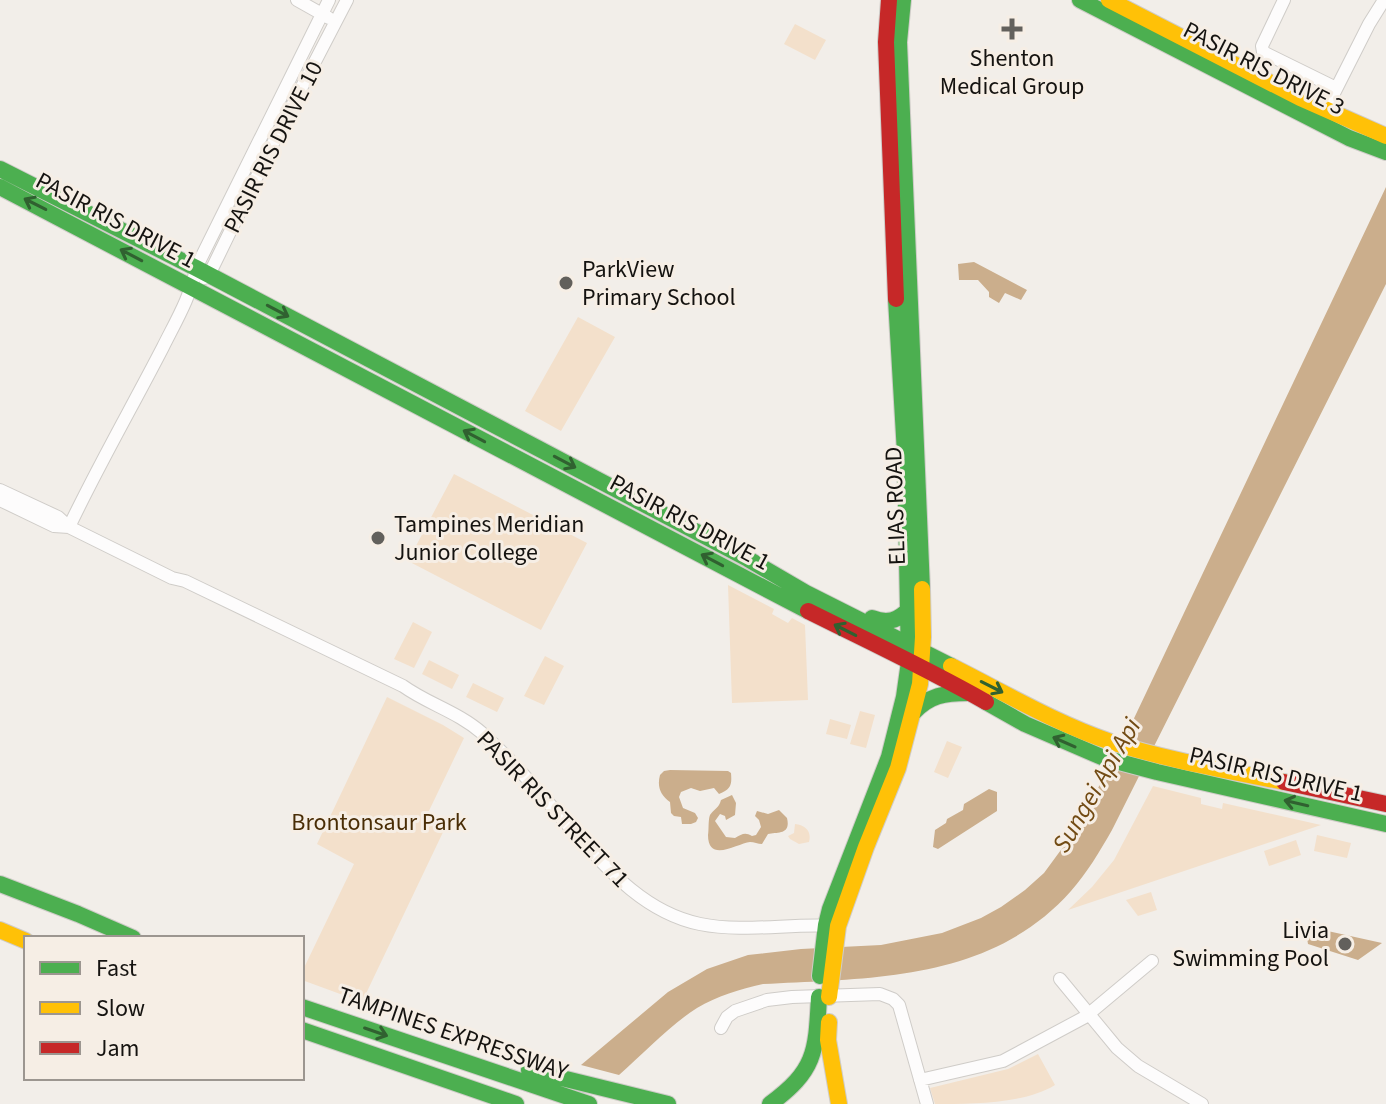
<svg xmlns="http://www.w3.org/2000/svg" width="1386" height="1104" font-family="'Source Sans 3',sans-serif">
<rect width="100%" height="100%" fill="#f2eee9"/>
<path fill="#f3e0cb" d="M795,24L826,40L815,60L784,44Z
M578,317L615,337L561,431L525,411Z
M454,474L587,543L541,630L408,561Z
M728,585L774,609L772,614L788,623L792,618L805,625L808,700L732,703Z
M413,622L432,632L414,668L394,659Z
M545,656L564,666L544,705L524,696Z
M429,660L459,675L452,689L422,674Z
M473,683L504,698L497,712L466,697Z
M387,697L443,725L464,738L426,817L445,828L362,1002L302,980V972L354,864L317,844Z
M860,711L875,715L866,748L850,744Z
M830,719L851,725L847,739L826,734Z
M947,741L962,747L948,778L934,772Z
M1153,786L1201,798V804L1222,809L1223,803L1321,825L1068,910L1092,887L1114,860Z
M795,824C805,825 812,831 809,842L799,844L790,839L788,836L794,833Z
M1317,835L1351,843L1347,858L1314,851Z
M1296,840L1301,855L1269,866L1264,851Z
M1151,892L1157,910L1138,916L1126,900Z
M1038,1054L1055,1085C1025,1104 970,1104 935,1104L930,1088L1008,1069Z"/>
<path fill="#cbae8c" d="M1386,187V284L1112,830C1100,851 1087,873 1071,891C991,981 873,978 763,984C740,989 717,996 697,1008C670,1025 643,1054 619,1075L581,1065L668,992L707,969L748,955L801,949L881,945L942,933L981,918L1001,907L1025,890L1044,873L1077,828L1128,731Z
M974,262L1027,290L1021,300L1005,293L999,303L989,297V292L978,280H959L958,264Z
M670,770L728,771L731,773C732,785 731,789 719,794L714,788L700,791L691,788L681,792L679,797L683,808L695,813L698,818L696,822L691,824H682L681,817L674,816L671,813L670,802C660,795 657,786 660,775L664,771Z
M989,789L997,792V811L938,849L933,847L935,830L946,823L947,819L963,810L964,804Z
M732,795L736,803L735,815L726,820L725,816L720,814L715,821L726,837L735,838C742,834 745,832 752,836L756,835L761,827L759,820L755,816L757,811L768,814L779,810L787,818C791,835 778,832 768,834L762,844C758,844 754,842 750,842C738,843 708,864 708,835C709,830 708,820 710,815C714,809 719,808 721,800Z
M1305,926L1382,943L1358,960L1308,944Z"/>
<g fill="none" stroke-linecap="round" stroke-linejoin="round">
<defs>
<path id="street" d="M297,0L329,18
M1284,0L1262,46L1263,52L1336,88
M1326,109L1369,24L1384,0
M204,278L209,275L280,129L347,0
M0,490L58,517L69,527L172,578L185,581L403,686C428,704 458,712 482,733C515,763 544,798 574,832C609,871 646,913 700,924C744,933 790,923 835,926
M0,500L54,526L69,527
M69,527C98,466 132,407 163,347C176,321 191,296 196,268L329,0
M1060,979L1117,1048L1138,1066L1202,1104
M721,1028L727,1017L735,1011L767,1000L792,997L880,994L893,999L899,1005L927,1104
M920,1080L1003,1061L1085,1017L1152,961"/>
<path id="fast" d="M903,0L899,42L922,589
M1080,0L1349,138L1386,152
M0,169L196,268L748,559L806,593L951,666
M0,187L808,611
M872,618C887,624 898,621 909,609
M986,702L1025,724L1104,758L1157,772L1386,824
M913,713C929,695 945,693 968,693
M0,884L78,914L133,938
M820,976L826,925L830,909L889,757L904,697L909,662L905,453L896,299
M302,1007L589,1104
M302,1030L516,1104
M529,1070L668,1104
M770,1104C816,1070 816,1052 819,997"/>
<path id="slow" d="M1109,0L1300,98L1386,136
M951,666C1003,692 1055,723 1111,742C1167,760 1226,770 1284,782
M0,930L26,941
M829,997L838,926L866,847L898,768L920,684L923,637L922,589
M829,1022L828,1040L839,1104"/>
<path id="jam" d="M889,0L886,42L896,299
M808,611C868,641 928,669 986,702
M1284,782L1386,804"/>
</defs>
<use href="#street" stroke="#cfccc8" stroke-width="14"/>
<use href="#fast" stroke="#cfccc8" stroke-width="18"/>
<use href="#slow" stroke="#cfccc8" stroke-width="18"/>
<use href="#jam" stroke="#cfccc8" stroke-width="18"/>
<use href="#street" stroke="#fdfcfc" stroke-width="12"/>
<use href="#fast" stroke="#4caf50" stroke-width="16"/>
<use href="#slow" stroke="#ffc107" stroke-width="16"/>
<use href="#jam" stroke="#c62828" stroke-width="16"/>
</g>
<defs><path id="oneway-shaft" d="M-6 0H5M1.5-3L5.5 0L1.5 3" fill="none" stroke-width="1.6" stroke-linecap="round" stroke-linejoin="round" transform="scale(2)"/></defs>
<g stroke="#306130">
<use href="#oneway-shaft" transform="translate(35 204) rotate(-153)"/>
<use href="#oneway-shaft" transform="translate(131 255) rotate(-152)"/>
<use href="#oneway-shaft" transform="translate(278 311) rotate(28)"/>
<use href="#oneway-shaft" transform="translate(474 436) rotate(-152)"/>
<use href="#oneway-shaft" transform="translate(565 462) rotate(28)"/>
<use href="#oneway-shaft" transform="translate(712 560) rotate(-152)"/>
<use href="#oneway-shaft" transform="translate(845 630) rotate(-153)"/>
<use href="#oneway-shaft" transform="translate(992 687) rotate(27)"/>
<use href="#oneway-shaft" transform="translate(1064 742) rotate(-156)"/>
<use href="#oneway-shaft" transform="translate(1296 803) rotate(-167)"/>
<use href="#oneway-shaft" transform="translate(376 1032) rotate(19)"/>
</g>
<g fill="#62605c" stroke="#f6eee5" stroke-width="3">
<path d="M1008 17h8v8h8v8h-8v8h-8v-8h-8v-8h8z"/>
<circle cx="566" cy="283" r="8"/>
<circle cx="378" cy="538" r="8"/>
<circle cx="1345" cy="944" r="8"/>
</g>
<g text-anchor="middle" stroke-width="6" stroke-linejoin="round" paint-order="stroke">
<g font-size="24" fill="#151310" stroke="#f6eee5" text-anchor="start">
<text x="1012" y="66" text-anchor="middle">Shenton<tspan x="1012" dy="28">Medical Group</tspan></text>
<text x="582" y="277">ParkView<tspan x="582" dy="28">Primary School</tspan></text>
<text x="394" y="532">Tampines Meridian<tspan x="394" dy="28">Junior College</tspan></text>
<text x="1329" y="938" text-anchor="end">Livia<tspan x="1329" dy="28">Swimming Pool</tspan></text>
</g>
<g font-size="24" fill="#151310" stroke="#f6eee5">
<text transform="translate(1264 68) rotate(27)" y="8">PASIR RIS DRIVE 3</text>
<text transform="translate(273 147) rotate(-63)" y="8">PASIR RIS DRIVE 10</text>
<text transform="translate(116 220) rotate(28)" y="8">PASIR RIS DRIVE 1</text>
<text transform="translate(895 506) rotate(-92)" y="8">ELIAS ROAD</text>
<text transform="translate(690 522) rotate(28)" y="8">PASIR RIS DRIVE 1</text>
<text transform="translate(1276 774) rotate(13)" y="8">PASIR RIS DRIVE 1</text>
<text transform="translate(553 809) rotate(46)" y="8">PASIR RIS STREET 71</text>
<text transform="translate(453 1033) rotate(19)" y="8">TAMPINES EXPRESSWAY</text>
</g>
<g font-size="24" fill="#492d06" stroke="#f6eee5">
<text x="379" y="830">Brontonsaur Park</text>
</g>
<g font-size="26" font-style="italic" fill="#724b14" stroke="#f6eee5">
<text transform="translate(1096 785) rotate(-60)" y="9">Sungei Api Api</text>
</g>
</g>
<rect x="24" y="936" width="280" height="144" fill="#f6eee5" stroke="#9c9690" stroke-width="2"/>
<rect x="40" y="962" width="40" height="12" fill="#4caf50" stroke="#9c9690" stroke-width="2"/>
<text x="96" y="976" font-size="24" fill="#151310">Fast</text>
<rect x="40" y="1002" width="40" height="12" fill="#ffc107" stroke="#9c9690" stroke-width="2"/>
<text x="96" y="1016" font-size="24" fill="#151310">Slow</text>
<rect x="40" y="1042" width="40" height="12" fill="#c62828" stroke="#9c9690" stroke-width="2"/>
<text x="96" y="1056" font-size="24" fill="#151310">Jam</text>
</svg>
